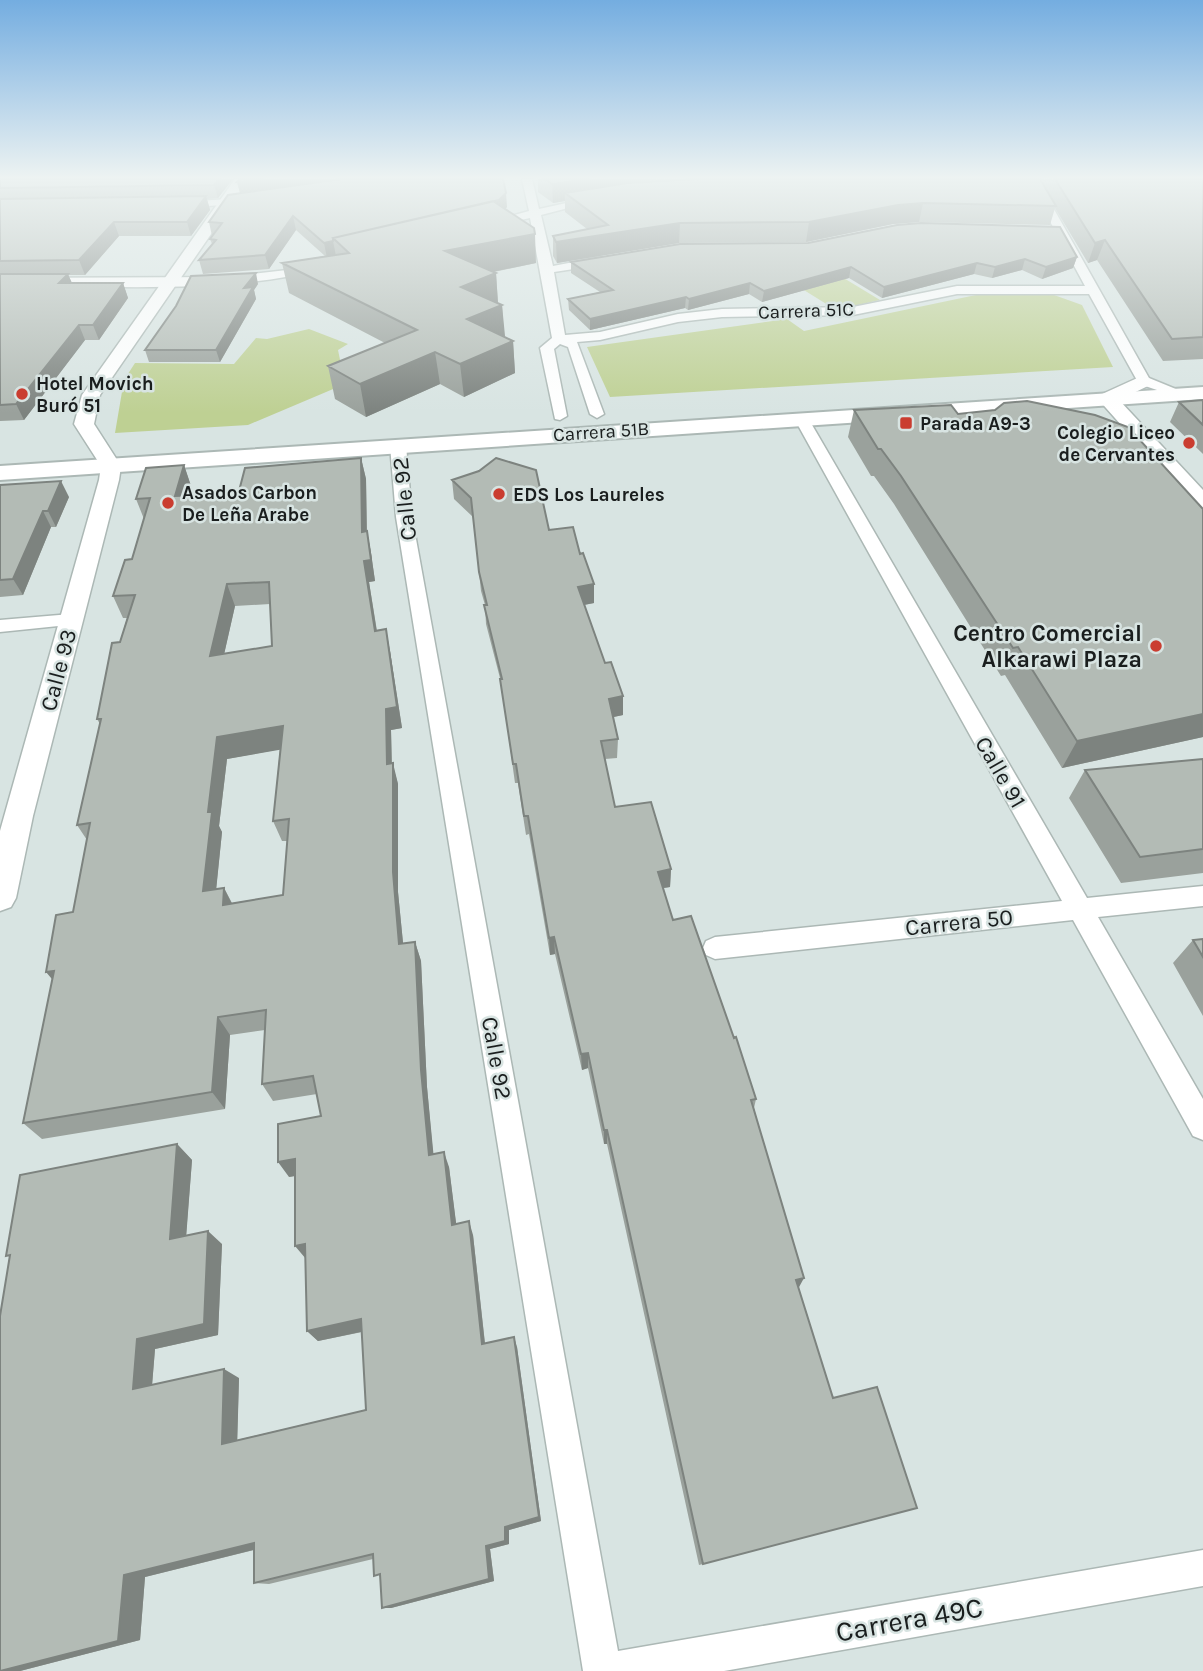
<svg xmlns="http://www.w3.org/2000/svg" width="1203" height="1671" font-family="Karla,sans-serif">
<rect width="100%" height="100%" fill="#d8e4e2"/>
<path fill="#bed093" d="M842,277L880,300L836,310L799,287Z
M976,295H1054L1082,305L1113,367L610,397L587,347L787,319L804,331Z
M309,329L348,344L338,350L345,384L248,425L115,433L124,380L135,363L234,364L256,338L267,339Z"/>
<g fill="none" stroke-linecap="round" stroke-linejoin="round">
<defs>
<path id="minor" d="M522,179H532L539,209L594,197L599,200L541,215L553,266L600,257L606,261L600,265L554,272L565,335L600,332L678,314L722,309L853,307L957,286H1085L1027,179H1037L1149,378L1188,394L1181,398L1139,384L1089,294H957L853,315L722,317L678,322L600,340L577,342L604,414L597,418L590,414L568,347L560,344L554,349L567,416L560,420L555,419L540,348L552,338L530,218L488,227L482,224L529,211Z
M248,198L252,199V203L178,208L173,205L178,202Z
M315,263L319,264V270C219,295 103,285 0,286V278L226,277L287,270Z
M801,414L808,418L1087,898L1203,886V906L1098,917L1203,1099V1140L1193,1136L1073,920L715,959L706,955L703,948L706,941L715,937L1062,901L794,418Z
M398,440L406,445L412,517L618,1651L1203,1550V1586L724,1671H583L396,517L390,445Z
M71,614L78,616L80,620L78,624L0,632V620Z"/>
<path id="tertiary" d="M235,179H249L100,395L94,424L121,466L119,480L33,816L16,898L11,907L0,911V831L99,480L101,466L74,424L82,395Z
M1144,375L1153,381L1150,385L1119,400L1203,490V509L1195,508L1098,399L1100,395Z"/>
<path id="secondary" d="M1203,387V399L0,480V466Z"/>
</defs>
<use href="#minor" stroke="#acb8b5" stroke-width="3"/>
<use href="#tertiary" stroke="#acb8b5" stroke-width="3"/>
<use href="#secondary" stroke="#acb8b5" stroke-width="4"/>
<use href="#minor" fill="#fff" fill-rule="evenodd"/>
<use href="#tertiary" fill="#fff" fill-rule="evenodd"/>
<use href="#secondary" fill="#fff" fill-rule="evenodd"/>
</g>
<path fill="#9aa19c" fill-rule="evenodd" d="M0,179H233L218,198L207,199L210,210L191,236H119L85,275H68L72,283H123L128,298L99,340H85L24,420L0,421Z
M538,179H1203V359L1163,361L1097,260L1088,263L1055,208L1050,225L919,222L893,224L806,242L679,243L557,263L553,256V236L587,229L565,212V201L553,203L538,192Z
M237,182L507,207L505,209L536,263L494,272L496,273L498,303L502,305L504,337L513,341L515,373L464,397L440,384L366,417L335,399L328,366L385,343L289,293L282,263L325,256L296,230L269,269L203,274L199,260L212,244L210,239L212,236L209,222L240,193Z
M1077,257L1073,268L1042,279L1022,270L992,278L974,274L882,298L849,278L762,302L749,294L688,310L685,308L590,330L569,310L568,299L600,292L571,273V262Z
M258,284L254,290L256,299L220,362H149L145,350Z
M1203,400V454L1170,422L1179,402Z
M854,410L1203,737L1062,768L1005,675L1001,676L894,504L874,476H871L848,437Z
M361,458L366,479L367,531L371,553L375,581L369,582L377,631L390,651L402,728L391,730L392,763L398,784V892L403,943L415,942L421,961L427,1087L433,1154L449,1167L456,1224L473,1235L485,1343L517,1347L541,1521L509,1530V1544L490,1549L494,1581L391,1608H382L380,1577L373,1559L269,1584L254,1583V1550L145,1577L140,1640L20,1671H0L177,1144L192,1160L186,1235L222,1244L218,1335L155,1349L152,1385L239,1378L237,1440L366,1410L362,1332L318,1341L307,1331L306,1259L295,1176L289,1177L321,1116L317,1094L273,1101L262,1084L265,1030L230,1035L225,1109L42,1139L23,1123L73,912L87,840L77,825L100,724L97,719L127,618H123L113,596L132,559L144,519L136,499L184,465L191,486L189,496L234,494L239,491ZM270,604L272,646L224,654L235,606ZM280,749L273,821L282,841H287L283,895L232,903L224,888L216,889L222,832L219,826L227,759Z
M452,480L549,530L580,554L594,584V603L584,605L605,663L623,696V715L613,717L618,739L617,758L605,759L615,807L671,869L670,887L663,888L673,920L756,1099L754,1108L798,1287L833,1398L917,1508L699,1565L607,1144H604L588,1068L582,1070L555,954L550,955L529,834L526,835L518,783H515L501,682L486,624L485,605L481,591L473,517L454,499Z
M0,485L69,497L56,527H51L23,595L0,597Z
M1203,759V873L1121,883L1069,798L1085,770Z
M1203,939V1016L1173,963L1193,940Z"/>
<path fill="#7d837f" d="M219,179H233L218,198L214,185Z
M263,179H360L241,196L237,182Z
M590,179H649V189L565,193V201L553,203L552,184Z
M506,193L507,207L500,214L349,252Z
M206,196L210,210L191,236L187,222Z
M923,203L919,222L893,224L806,242L809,222L898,205Z
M293,216L296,230L269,269L265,255Z
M114,222L119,236L85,275L79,260Z
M680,223L679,243L557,263L556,242Z
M535,234L536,263L448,281L445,251Z
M1105,240L1097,260L1088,263L1095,243Z
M333,241L336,256L327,258L324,243Z
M1077,257L1073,268L1042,279L1046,267Z
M1025,259L1022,270L992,278L995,267Z
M977,263L974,274L882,298L884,287Z
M851,267L849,278L762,302L764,291Z
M256,273L258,284L254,290L256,299L220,362L216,350L244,288Z
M496,273L498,304L461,287Z
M68,274L74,288L59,283Z
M123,283L128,298L99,340L93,325Z
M750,283L749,294L688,310L689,299Z
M686,297L685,308L590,330V319Z
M502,305L505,336L470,351L467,319Z
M79,325L85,340L24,420L16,404Z
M513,341L515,373L464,397L460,364Z
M435,352L440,384L366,417L360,384Z
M361,458L366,479L367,553L362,532Z
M184,465L191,486L183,517L175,496Z
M61,481L69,497L56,527L48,511Z
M43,511L51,527L23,595L13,579Z
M367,531L371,553L375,581L369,582L380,652L375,631L364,561Z
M227,584L235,606L219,677L210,656Z
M594,584V603L578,606V587Z
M386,629L390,651L402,728L391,730L392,785L387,764Z
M623,696V715L609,718V699Z
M1203,714V737L1062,768L1077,741Z
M283,726L290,748L227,759L219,826L222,832L214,911L203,891L208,812L217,737Z
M393,763L398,784V892L405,963L399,944L393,872Z
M671,869L670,887L657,889L658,872Z
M224,888L234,908L223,905Z
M554,937L555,954L550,955L549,938Z
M415,942L421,961L427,1087L435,1170L429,1155L421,1070Z
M54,971L62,991L46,972Z
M218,1017L230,1035L225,1109L212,1092Z
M588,1053V1068L582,1070L581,1054Z
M604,1130H607V1144H604Z
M177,1144L192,1160L185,1252L170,1239Z
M444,1152L449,1167L458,1238L452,1225Z
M295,1159L305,1174L289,1177L278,1162Z
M469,1221L473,1235L486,1354L482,1344Z
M208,1231L222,1244L218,1335L155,1349L151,1398L133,1389L137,1339Z
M305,1244L306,1259L295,1246Z
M804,1278L798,1289L796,1280Z
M361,1319L370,1330L318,1341L307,1331Z
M514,1337L517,1347L541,1521L509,1530V1544L490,1549L494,1581L391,1608H382L486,1546L505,1527Z
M224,1369L239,1378L237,1451L222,1444Z
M254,1543L269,1546L145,1577L140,1640L20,1671H3L124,1575Z"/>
<path fill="#b3bbb5" stroke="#7d837f" stroke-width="2" fill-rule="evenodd" d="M0,179H219L214,185L0,188Z
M240,179H263L237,182Z
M342,179H503L506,193L499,200L333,238V241L324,243L293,216L265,255L199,260L216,240L210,239L222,223L209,222L228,195Z
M545,179H590L552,184Z
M700,179H1040L1056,206L923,203L898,205L809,222L680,223L556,242L553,236L608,225L565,193L628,183Z
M1055,179H1203V337L1172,339L1105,240L1095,243Z
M206,196L187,222H114L79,260L0,261V199Z
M493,201L534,228L535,234L445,251L496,273L461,287L502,305L467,319L513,341L460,364L435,352L360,384L328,366L417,330L282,263L349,253L333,238Z
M921,223L1060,227L1077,257L1046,267L1025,259L995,267L977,263L884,287L851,267L764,291L750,283L689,299L686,297L590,319L568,299L613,290L571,262L680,244L808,243L897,225Z
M256,273L244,288L253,287L216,350H145L176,306L191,276Z
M0,274H68L59,283H123L93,325H79L16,404L0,405Z
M1203,400V425L1179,402Z
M1027,401L1095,415L1128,427L1203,509V714L1077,741L1018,647L1013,648L901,476L881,449H878L854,410L951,405L958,414L995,410L1004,403Z
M361,458L362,532L367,531L371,560L364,561L375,631L386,629L397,707L386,709L387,764L393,763V872L399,944L415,942L421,1070L429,1155L444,1152L452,1225L469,1221L482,1344L514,1337L539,1517L505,1527V1541L486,1546L489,1579L382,1608L380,1574L374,1576L373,1554L254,1583V1543L124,1575L118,1641L0,1671V1316L10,1255L6,1256L20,1175L177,1144L170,1239L208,1231L204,1324L137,1339L133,1389L224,1369L222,1444L366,1410L361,1319L307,1331L305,1244L295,1246V1159L278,1162V1124L321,1116L313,1076L262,1084L266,1010L218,1017L212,1092L23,1123L54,971L46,972L56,915L73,912L90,823L77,825L101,719H97L112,643L120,642L135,595L113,596L125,560L132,559L150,498L136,499L146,468L184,465L175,496L234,494V491H239L245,468ZM269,582L272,646L210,656L227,584ZM283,726L273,821L289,819L283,895L223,905L224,888L203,891L212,812H208L217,737Z
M496,458L536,470L549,530L573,527L580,554L583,553L594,584L578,587L605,663L611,662L623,696L609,699L618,739L601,741L615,807L651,802L671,869L658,872L673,920L691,916L734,1038L736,1037L756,1099L751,1100L804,1278L796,1280L833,1398L877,1387L917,1508L703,1564L607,1130H604L588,1053L581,1054L554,937L549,938L528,816H524L516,764H513L500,679H502L484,605H487L479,572L471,498L452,480L479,471Z
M61,481L48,511H43L13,579L0,580V485Z
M1203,759V849L1140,857L1085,770Z
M1203,939V957L1193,940Z"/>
<linearGradient id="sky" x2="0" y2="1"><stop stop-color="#74ade0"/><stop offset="0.43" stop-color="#edf3f2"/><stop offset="1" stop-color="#edf3f2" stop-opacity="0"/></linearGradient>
<rect width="1203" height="413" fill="url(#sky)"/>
<g fill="#ca3d30" stroke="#d8e4e2" stroke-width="2.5">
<circle cx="22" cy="394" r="7"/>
<rect x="899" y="416" width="14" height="14" rx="3.5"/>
<circle cx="1189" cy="443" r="7"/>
<circle cx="499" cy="494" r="7"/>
<circle cx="168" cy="503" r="7"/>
<circle cx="1156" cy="646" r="7"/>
</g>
<g text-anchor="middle" stroke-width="5" stroke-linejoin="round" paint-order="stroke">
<g font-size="19" fill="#1a1e1e" stroke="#d8e4e2">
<text transform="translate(806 310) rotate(-2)" y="7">Carrera 51C</text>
<text transform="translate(601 431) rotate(-4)" y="7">Carrera 51B</text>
</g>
<g font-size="19" font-weight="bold" fill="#1a1e1e" stroke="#d8e4e2" text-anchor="start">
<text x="36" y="390">Hotel Movich<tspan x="36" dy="22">Buró 51</tspan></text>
<text x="920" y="430">Parada A9-3</text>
<text x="1175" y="439" text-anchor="end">Colegio Liceo<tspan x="1175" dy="22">de Cervantes</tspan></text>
<text x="182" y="499">Asados Carbon<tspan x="182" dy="22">De Leña Arabe</tspan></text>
<text x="513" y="501">EDS Los Laureles</text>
</g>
<g font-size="23" fill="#1a1e1e" stroke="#d8e4e2">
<text transform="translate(404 499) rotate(-96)" y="8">Calle 92</text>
<text transform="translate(58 670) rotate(-75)" y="8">Calle 93</text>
<text transform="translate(1001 772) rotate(60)" y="8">Calle 91</text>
<text transform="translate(959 922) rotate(-6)" y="8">Carrera 50</text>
<text transform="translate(497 1058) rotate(80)" y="8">Calle 92</text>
</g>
<g font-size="23" font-weight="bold" fill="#1a1e1e" stroke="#d8e4e2" text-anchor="end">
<text x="1142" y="641">Centro Comercial<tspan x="1142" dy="26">Alkarawi Plaza</tspan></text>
</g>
<g font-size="28" fill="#1a1e1e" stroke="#d8e4e2">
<text transform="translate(909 1619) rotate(-10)" y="10">Carrera 49C</text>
</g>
</g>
</svg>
